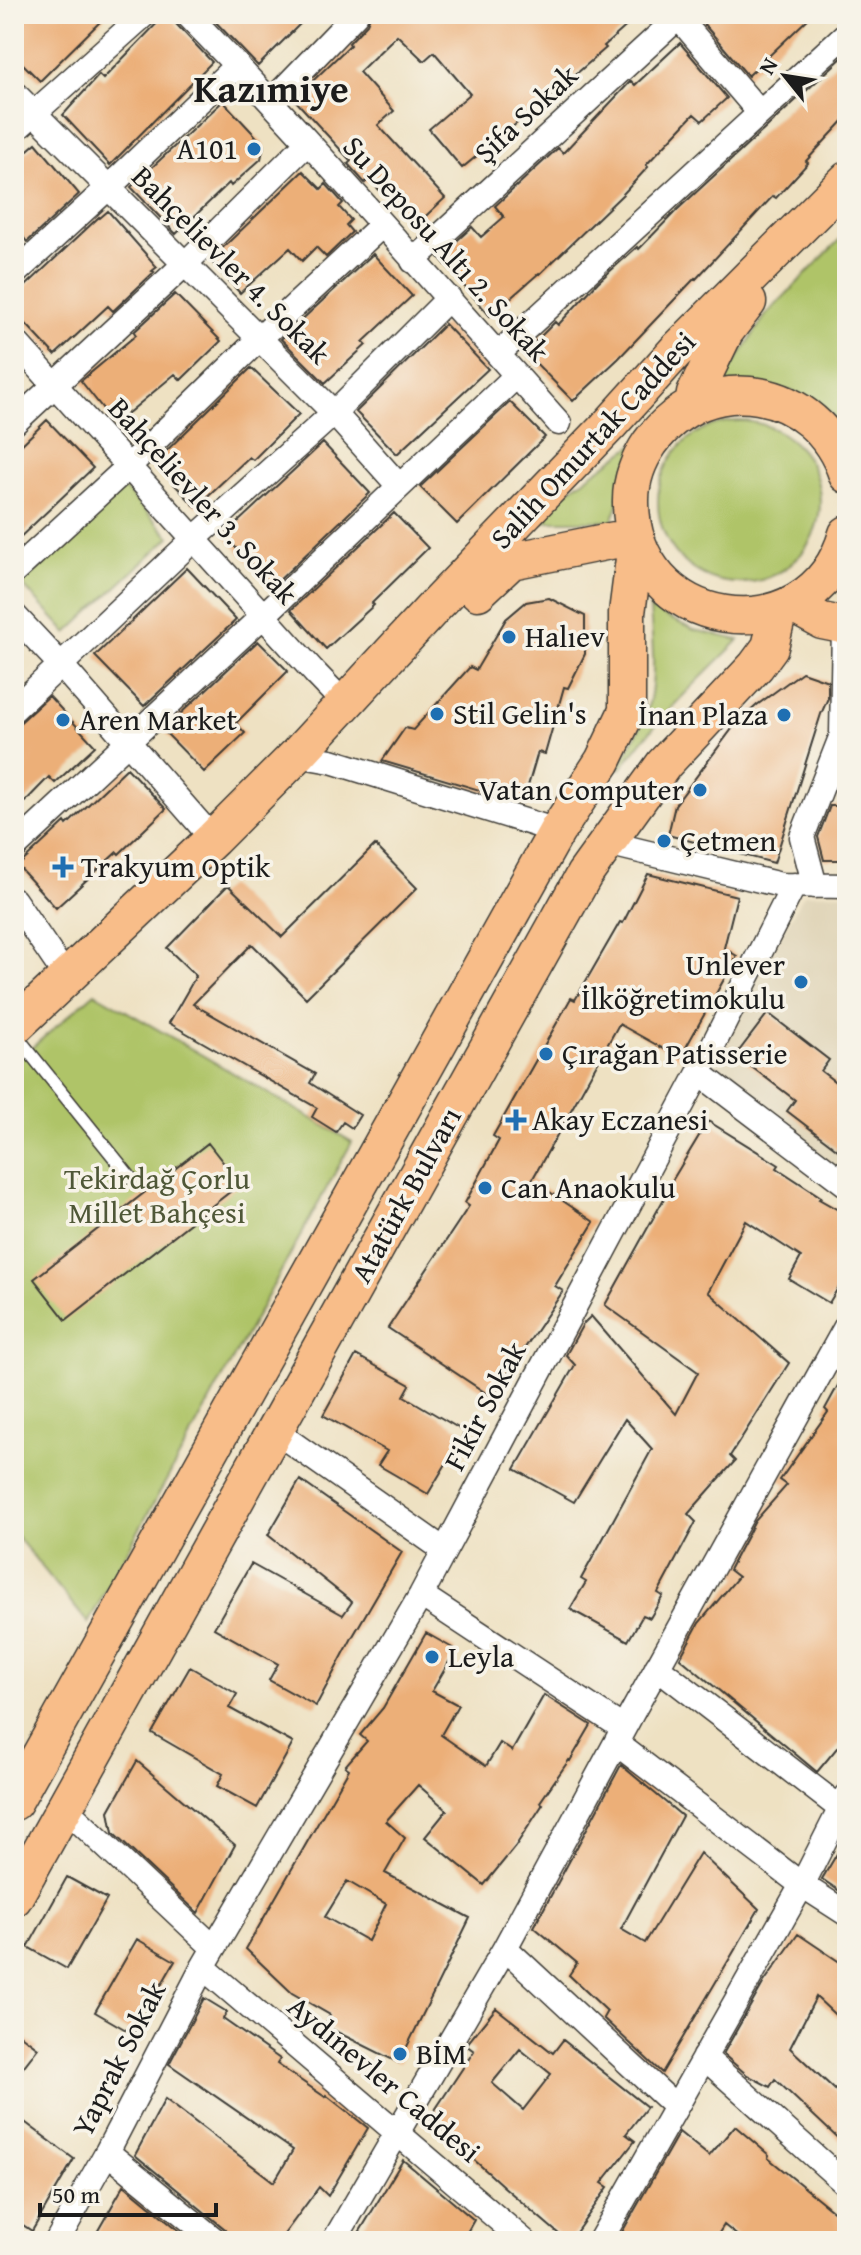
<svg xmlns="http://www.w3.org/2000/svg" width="861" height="2255" font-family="'Gentium Book Plus',serif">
<rect width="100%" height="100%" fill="#f7f3e8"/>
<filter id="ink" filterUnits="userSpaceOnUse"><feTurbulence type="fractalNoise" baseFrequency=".0125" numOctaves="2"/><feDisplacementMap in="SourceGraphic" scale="16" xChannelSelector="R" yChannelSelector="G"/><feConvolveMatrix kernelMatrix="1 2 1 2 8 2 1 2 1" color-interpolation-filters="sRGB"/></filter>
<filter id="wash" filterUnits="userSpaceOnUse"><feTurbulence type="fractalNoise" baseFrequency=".006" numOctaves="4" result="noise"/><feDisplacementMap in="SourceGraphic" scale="32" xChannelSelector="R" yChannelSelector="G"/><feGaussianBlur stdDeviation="1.8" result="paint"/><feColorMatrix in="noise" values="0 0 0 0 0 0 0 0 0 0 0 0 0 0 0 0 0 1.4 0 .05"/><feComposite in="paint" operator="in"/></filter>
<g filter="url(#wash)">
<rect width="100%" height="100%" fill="#eee1c2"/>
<path fill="#ded2b4" d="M847,893V1176L707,1071L804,894Z"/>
<path fill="#afc468" stroke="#667042" stroke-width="2" d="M847,232V422L844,427L822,406L791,391L719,387L766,315Z
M658 502a81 81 0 1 1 162 0a81 81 0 1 1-162 0Z
M642,439L612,521H552L522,523Z
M123,487L170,537L67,633L21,583Z
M650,609L694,630L739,640C698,681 654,721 621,769L618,768C630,746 645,723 650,699C656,670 652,638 650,609Z
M95,993L352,1142L88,1623L14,1533V1063Z"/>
<g id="blocks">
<path fill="#ecaf78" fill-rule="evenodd" d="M19,14H108L40,81L14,55V19Z
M166,14H172L176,24L212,62L110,165L63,115L99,75L103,79Z
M208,14H310L258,66Z
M371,14H640L604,46L606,48L560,88L462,168L429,129L470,94L434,52L424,61L397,35L359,72L394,111L378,125L445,198L414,227L369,179L365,183L348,164L351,161L294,99L350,45L349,43L367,24Z
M712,14H813L748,76L703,23Z
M680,43L727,98L702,121L694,114L646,165L648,167L623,194L540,274L539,273L490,316L439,257L472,227L481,237L504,217L495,206L558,148L563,153L631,81L635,85Z
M845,55L847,57V117L806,161L808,163L776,198L773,196L696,279L695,278L618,359L573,401L525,352L555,322L558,325L598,282L637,247L639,249L678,209Z
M223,101L264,145L261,159L231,186L229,183L176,234L131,187Z
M36,143L79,194L27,242L24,238L14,248V162Z
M303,171L321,189L326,184L343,203L339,207L351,220L346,225L352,232L326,257L316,247L302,261L290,248L240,293L210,260Z
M108,211L157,267L152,271L154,272L113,311L108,306L55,355L14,311V297L99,217L100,218Z
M373,254L412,296L363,342L366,345L325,383L281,339Z
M175,294L221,341L181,380L175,374L115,424L81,381L136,335L134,332Z
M445,324L488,369L397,454L356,412Z
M251,368L299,414L253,460L249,457L196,507L154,463Z
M510,402L545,437L457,524L420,487Z
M47,420L93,468L14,543V452Z
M323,443L370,493L272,587L224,535Z
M394,513L428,548L372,603L374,605L326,649L291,610Z
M187,568L236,620L144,706L95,656Z
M549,598L585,616V654L568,688L564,687L545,754L538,752L523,803L382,761L405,728L413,730L470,667L476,670L506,619L526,602Z
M258,641L288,671L236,723L245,733L204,772L163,730Z
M802,672L828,681V698L821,714L774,863L668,835L675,805L735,725L757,705Z
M49,696L95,746L55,783L49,777L14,813V728Z
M127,768L166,809L119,854L117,852L56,908L18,866L65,822L67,825Z
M830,806H847V860H824L818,837Z
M375,845L417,888L306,998L252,944L193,1004L315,1074L310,1083L360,1115L352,1128L343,1122L336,1132L312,1117L317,1108L169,1023L196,976L167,948L228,885L282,937Z
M648,874L737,896L724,948L737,956L680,1058L619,1024L532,1180L594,1222L555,1286L563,1291L492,1397L388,1328L469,1206L465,1203L499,1140L493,1136L571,998L575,1000L620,922L623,923Z
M768,1013L829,1060L821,1071L847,1091V1157L787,1111L795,1100L736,1055Z
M708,1121L779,1165L777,1168L821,1197L819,1199L847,1215V1273L829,1303L789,1279L801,1257L746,1221L708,1292L789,1363L730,1456L735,1461L688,1514L696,1522L658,1593L663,1596L650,1618L643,1615L628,1641L570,1609L586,1582L581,1579L652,1449L625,1419L574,1502L515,1469L575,1365L566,1355L583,1324L591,1316L676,1414L698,1372L605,1305L666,1195L664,1194Z
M208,1143L240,1184L66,1320L34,1279Z
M356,1355L410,1385L404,1396L465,1432L428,1494L378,1465L387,1451L323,1415Z
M847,1369V1736L817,1772L680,1658L699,1623L738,1577L729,1570L755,1521L787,1485L780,1480L828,1412L825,1409Z
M300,1480L402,1552L353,1636L316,1706L269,1680L278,1664L214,1628L251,1564L343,1615L352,1602L268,1535Z
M426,1633L456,1650L432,1691L458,1705L441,1735L486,1766L500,1743L512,1751L544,1695L591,1725L570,1761L569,1760L540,1802L543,1804L515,1847L484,1885L425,1837L447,1810L418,1785L386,1821L405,1838L385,1873L470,1918L399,2063L325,2026L330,2015L292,1993L246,1949L349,1769L345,1766L367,1741L360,1735L383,1708ZM347,1881L386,1904L368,1941L325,1917Z
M190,1667L237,1694L229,1708L293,1743L257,1808L217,1786L223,1774L152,1733Z
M137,1761L235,1845L198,1913L113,1833L109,1811Z
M621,1765L682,1816L621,1929L645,1943L700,1853L759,1909L662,2073L603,2018L607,2011L569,1975L577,1963L534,1927Z
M847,1837V1896L822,1879Z
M67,1877L107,1899L67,1969L28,1947Z
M798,1934L847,1967V2026L816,1997L790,2048L847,2101V2147L775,2079L770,2087L747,2075L723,2054L764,1982Z
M137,1939L175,1961L133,2034L95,2012Z
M204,1998L227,2012L223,2019L280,2059L277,2064L325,2097L326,2095L368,2128L328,2196L319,2187L279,2241H231L225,2229L135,2155L165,2099L274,2182L293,2150L169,2064Z
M496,2008L553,2053L563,2040L647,2107L626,2134L635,2141L602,2183L608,2187L570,2241H567L503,2186L429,2119L474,2051L466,2045ZM520,2049L551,2074L523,2110L492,2083Z
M14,2030L38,2048L14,2079Z
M14,2114L74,2159L32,2231L14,2219Z
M735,2126L769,2155L768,2158L847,2222V2231L842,2241H744L724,2225L714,2241H617L679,2132L709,2156Z
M403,2160L474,2220L462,2241H354Z
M124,2185L192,2241H92Z"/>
</g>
</g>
<g filter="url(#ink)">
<use href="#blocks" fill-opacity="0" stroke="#3c3a35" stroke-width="2"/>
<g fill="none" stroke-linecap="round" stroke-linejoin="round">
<defs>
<path id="lane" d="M22,1043L130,1177"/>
<path id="street" d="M187,14C316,146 436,286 559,423
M678,17L760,113
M14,93L334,413L399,486
M271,102L356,14
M14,131L145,14
M413,261L682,14
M14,274L109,187L237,65
M14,340L315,673L345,704
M498,354L847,33
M14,423L186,263L307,143
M14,572L129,466L259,339L382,225
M14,615L60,664L213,839
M14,709L194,539L334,413L449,298
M297,755L331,761L557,831
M607,843L781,885L847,886
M14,848L264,615L516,376
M815,886L802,837L842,735L844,626
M14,900L67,978
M699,1073L847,1185
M275,1431L444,1550
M421,1595L623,1728
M657,1667L840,1808
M616,1743L802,1885L847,1914
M65,1808L214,1948
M505,1948L676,2107
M203,1967L524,2241
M704,2057L847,2185
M107,2152L216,2241
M57,2241L107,2152L203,1967L421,1595L699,1073L794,885
M334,2241L505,1948L632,1713L847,1325
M600,2241L802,1885L847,1796"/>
<path id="primary" d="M693,405L695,394L725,332L748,302
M847,475C817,385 707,365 650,443C639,459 631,480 631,500C629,631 810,661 847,534
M478,592L511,561L615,540L636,543
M791,604L822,621L847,626
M14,1027L213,839L297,755L434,607L611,423L676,351L847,180
M14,1802L557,831L603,761L627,711V613L636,543
M14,1898L584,875L664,764L756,666L770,647L779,610"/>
</defs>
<use href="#lane" stroke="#3c3a35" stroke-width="15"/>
<use href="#street" stroke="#3c3a35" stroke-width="27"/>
<use href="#primary" stroke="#3c3a35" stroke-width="39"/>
<use href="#lane" stroke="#fff" stroke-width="12"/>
<use href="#street" stroke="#fff" stroke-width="24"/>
<use href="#primary" stroke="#f8bd89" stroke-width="36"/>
</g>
</g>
<g fill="#1f6fb2" stroke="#f7f3e8" stroke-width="3">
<circle cx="254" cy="149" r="8"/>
<circle cx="509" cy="637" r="8"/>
<circle cx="437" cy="714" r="8"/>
<circle cx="784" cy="715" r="8"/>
<circle cx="63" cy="720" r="8"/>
<circle cx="700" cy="790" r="8"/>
<circle cx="664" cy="841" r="8"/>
<path d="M59 855h8v8h8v8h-8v8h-8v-8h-8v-8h8z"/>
<circle cx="801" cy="982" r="8"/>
<circle cx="546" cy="1054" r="8"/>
<path d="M512 1108h8v8h8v8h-8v8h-8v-8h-8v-8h8z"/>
<circle cx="485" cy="1188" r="8"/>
<circle cx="432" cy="1657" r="8"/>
<circle cx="400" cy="2054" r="8"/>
</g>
<g text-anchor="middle" stroke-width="7" stroke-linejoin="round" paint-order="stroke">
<g font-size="30" fill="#1c1c1c" stroke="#f7f3e8">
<text transform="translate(526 114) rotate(-43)" y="10">Şifa Sokak</text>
<text transform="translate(446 249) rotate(48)" y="10">Su Deposu Altı 2. Sokak</text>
<text transform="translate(231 265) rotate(45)" y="10">Bahçelievler 4. Sokak</text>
<text transform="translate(593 440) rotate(-47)" y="10">Salih Omurtak Caddesi</text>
<text transform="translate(203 501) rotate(48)" y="10">Bahçelievler 3. Sokak</text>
<text transform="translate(406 1195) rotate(-61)" y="10">Atatürk Bulvarı</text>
<text transform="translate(485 1406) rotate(-62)" y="10">Fikir Sokak</text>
<text transform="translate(119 2059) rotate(-63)" y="10">Yaprak Sokak</text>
<text transform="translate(384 2079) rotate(40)" y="10">Aydınevler Caddesi</text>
</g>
<g font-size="30" fill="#1c1c1c" stroke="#f7f3e8" text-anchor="start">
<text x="238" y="159" text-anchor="end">A101</text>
<text x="525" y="647">Halıev</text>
<text x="453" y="724">Stil Gelin's</text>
<text x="768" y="725" text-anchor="end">İnan Plaza</text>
<text x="79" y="730">Aren Market</text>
<text x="684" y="800" text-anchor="end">Vatan Computer</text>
<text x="680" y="851">Çetmen</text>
<text x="81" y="877">Trakyum Optik</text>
<text x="785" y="975" text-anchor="end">Unlever<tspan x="785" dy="34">İlköğretimokulu</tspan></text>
<text x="562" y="1064">Çırağan Patisserie</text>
<text x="532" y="1130">Akay Eczanesi</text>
<text x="501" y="1198">Can Anaokulu</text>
<text x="448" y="1667">Leyla</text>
<text x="416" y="2064">BİM</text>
</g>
<g font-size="30" fill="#4f5737" stroke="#f7f3e8">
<text x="157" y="1189">Tekirdağ Çorlu<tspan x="157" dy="34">Millet Bahçesi</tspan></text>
</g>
<g font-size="38" font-weight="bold" fill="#1c1c1c" stroke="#f7f3e8">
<text x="271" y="102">Kazımiye</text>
</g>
</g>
<rect width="861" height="2255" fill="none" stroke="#f7f3e8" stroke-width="48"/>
<g transform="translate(785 76) rotate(300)" stroke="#f7f3e8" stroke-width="6" paint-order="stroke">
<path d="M0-6L14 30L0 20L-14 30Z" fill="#1c1c1c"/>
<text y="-12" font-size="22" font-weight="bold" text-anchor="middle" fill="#1c1c1c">N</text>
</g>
<path d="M40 2203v12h176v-12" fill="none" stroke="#1c1c1c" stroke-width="4"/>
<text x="52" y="2203" font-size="24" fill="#1c1c1c" stroke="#f7f3e8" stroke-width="6" paint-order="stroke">50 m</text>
</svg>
